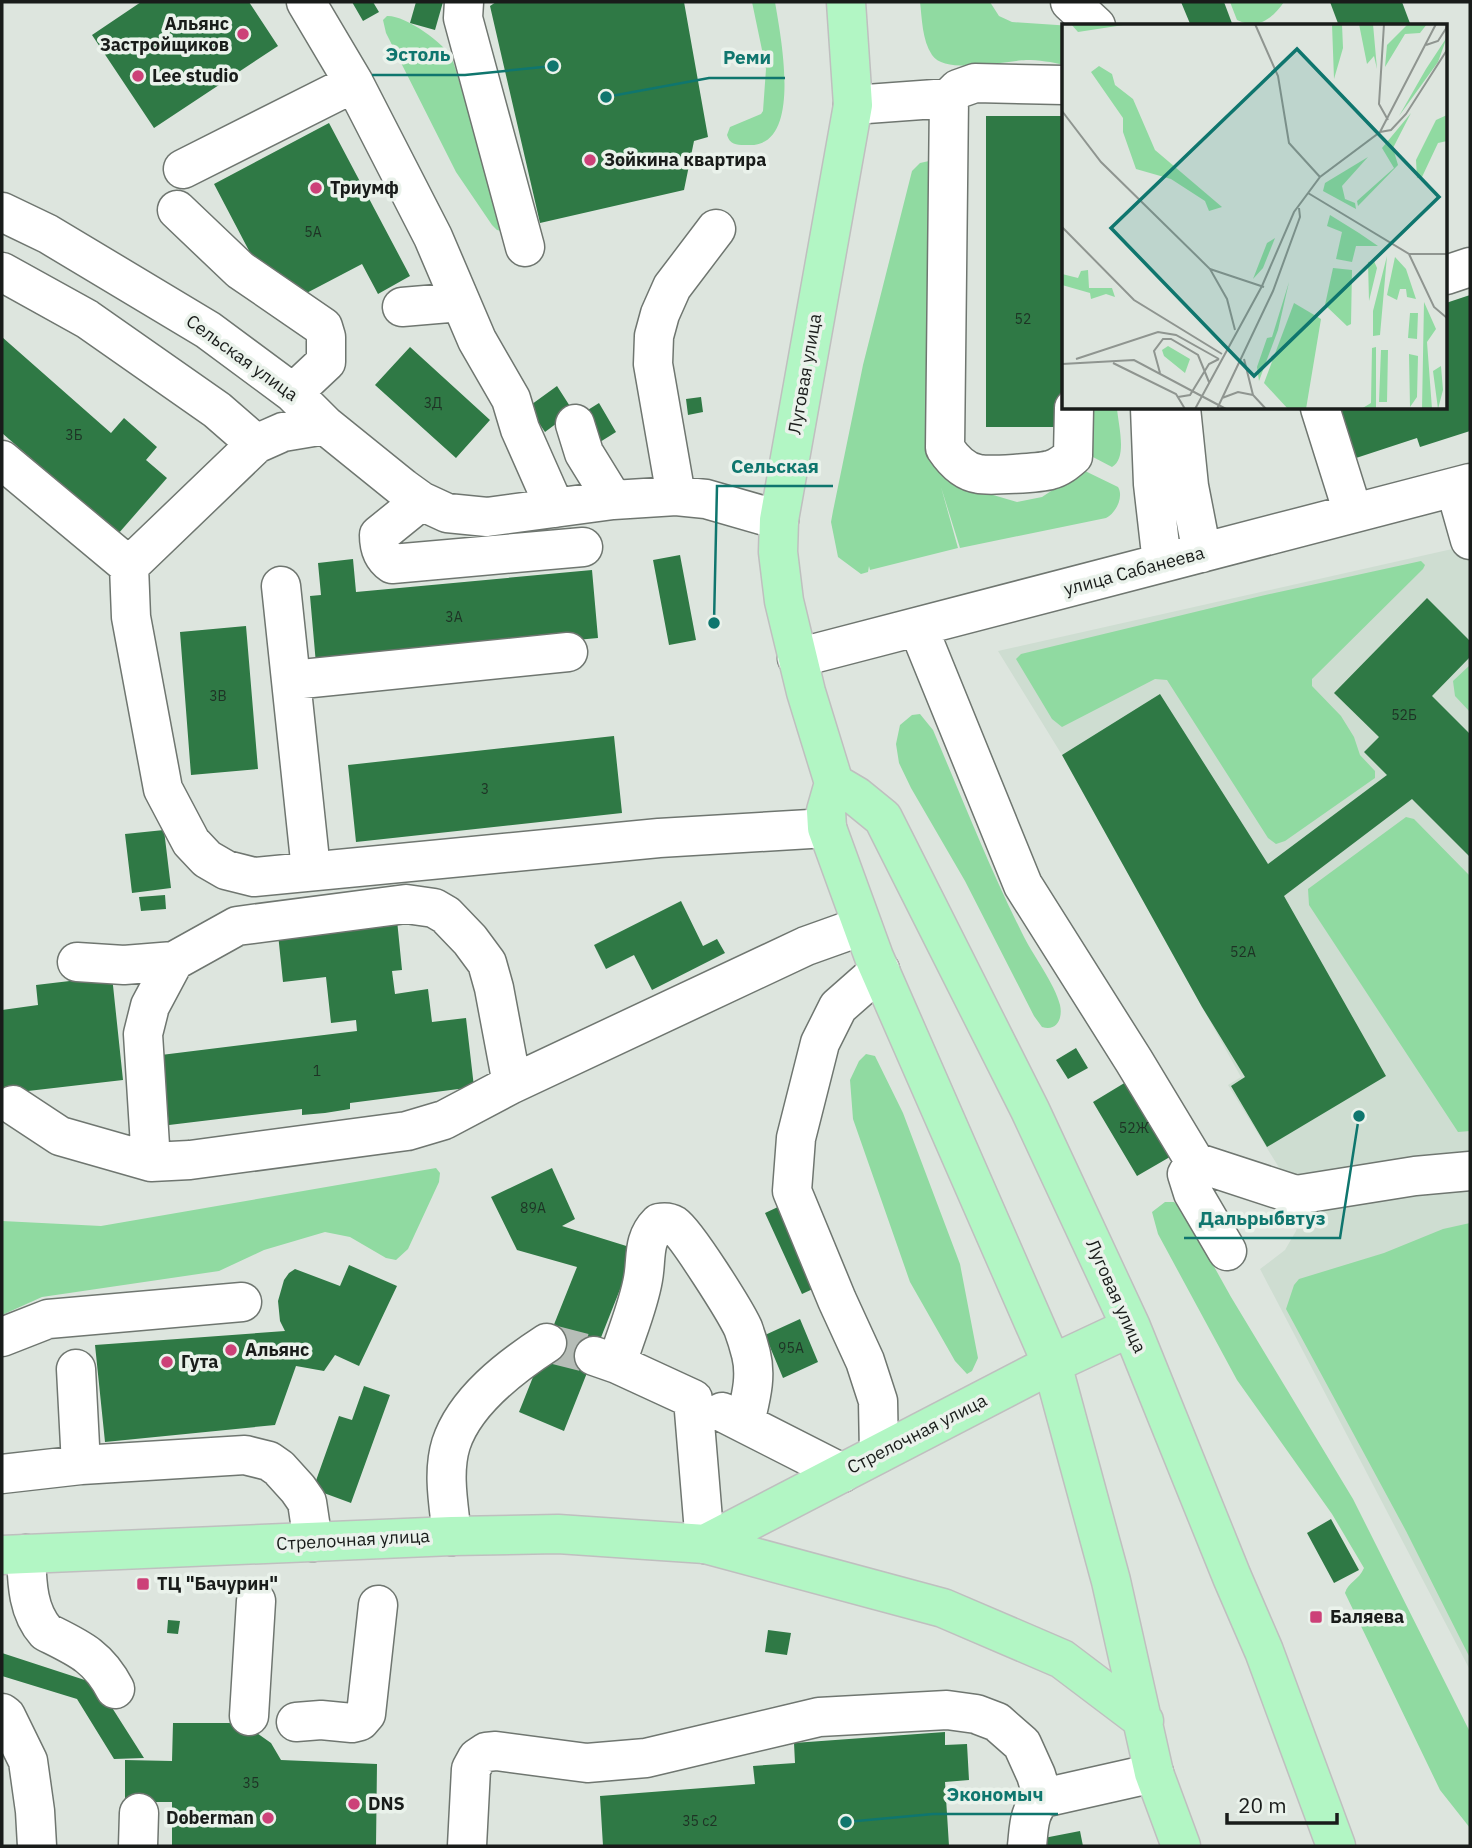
<svg xmlns="http://www.w3.org/2000/svg" width="1472" height="1848" font-family="'IBM Plex Sans',sans-serif">
<rect width="100%" height="100%" fill="#dde5de"/>
<path fill="#ceddd1" d="M1470,545V1670L1260,1269L1285,1250L1296,1231L1303,1209L1296,1195L1228,1085L1241,1077L1062,755L998,651Z"/>
<path fill="#90daa1" d="M752,2H775C780,33 804,147 749,145C739,145 730,146 727,135L730,127L761,114L763,111L766,69Z
M920,2H990L999,16L1012,22L1072,26H1064V65C1053,62 1038,60 1026,60C1005,61 945,75 932,55C922,40 922,18 920,2Z
M1230,2H1284C1272,19 1258,30 1237,20Z
M387,16C405,15 444,43 452,58L505,228L501,231L497,230L492,225L456,172L386,33L383,20Z
M929,161L932,168L927,425L976,490L1017,502L1042,497L1083,470L1118,487C1124,497 1116,513 1106,518L960,548L941,487L958,548L870,570L869,566L868,572L861,574L838,557L831,522L833,511L863,365L912,171L920,163Z
M1086,408H1117C1118,424 1128,458 1112,467L1091,456Z
M1421,561L1425,565L1423,569L1312,679V686L1341,716L1354,737L1360,755L1375,771V778L1285,841L1276,844L1268,838L1167,680L1155,679L1062,727L1052,719L1016,659L1021,654L1261,596Z
M1470,665V712L1455,696L1453,681Z
M920,714L933,730C962,798 989,867 1022,933C1032,954 1055,984 1060,1005C1063,1018 1057,1032 1042,1027L1034,1016L965,881L911,788L899,763L896,744L900,725L912,715Z
M1406,817L1414,819L1470,876V1131L1458,1132L1309,905L1308,889Z
M866,1054L875,1056L903,1113L960,1264L978,1358L972,1371L967,1374L955,1361L910,1282L853,1119L850,1080L859,1061Z
M436,1168L440,1173L439,1182L408,1249L396,1260L386,1258L350,1237L325,1232L264,1250L219,1271L42,1297L2,1315V1221L101,1226Z
M1165,1202H1174L1183,1211L1231,1297L1353,1499L1470,1732V1828L1440,1790L1345,1593C1348,1582 1359,1580 1364,1568L1332,1514L1237,1380L1158,1234L1152,1212Z
M1470,1223V1658L1406,1531L1286,1309L1294,1285L1299,1279L1384,1253L1443,1229Z"/>
<path fill="#2f7945" d="M141,2H249L278,46L154,128L92,35Z
M352,2H373L379,12L363,21Z
M416,2H443L435,30L410,23Z
M496,2H684L708,137L694,141L684,190L540,223L490,6Z
M1181,2H1224L1233,26H1191Z
M1330,2H1402L1411,26H1339Z
M986,116H1061V427H986Z
M329,123L410,276L378,294L362,264L299,297L267,285L214,184Z
M1470,295V431L1420,447L1417,438L1353,459L1337,408H1446V303Z
M2,337L111,433L124,418L157,447L146,460L167,478L118,534L2,433Z
M410,347L490,420L456,458L375,385Z
M557,386L573,411L545,432L528,407Z
M701,397L703,412L688,415L686,399Z
M599,403L616,432L600,442L583,413Z
M680,555L696,640L669,645L653,560Z
M353,559L356,592L592,570L598,638L316,664L310,596L321,595L318,563Z
M1427,598L1470,641V657L1432,696L1470,734V857L1412,799L1284,896L1386,1076L1267,1147L1231,1086L1245,1077L1202,1007L1062,755L1160,694L1268,864L1387,775L1364,752L1379,737L1334,693Z
M246,626L258,769L191,775L180,632Z
M614,736L622,813L356,842L348,765Z
M164,830L171,888L132,893L125,834Z
M165,895L166,909L141,911L139,897Z
M681,901L703,946L717,939L725,953L652,990L634,955L606,969L594,945Z
M397,920L402,970L392,971L395,994L428,989L432,1022L466,1018L474,1087L350,1103V1109L325,1113L302,1115V1109L169,1125L161,1055L357,1031L356,1020L331,1023L326,977L283,982L278,934Z
M112,976L123,1080L2,1094V1010L38,1005L36,985Z
M1076,1048L1088,1068L1068,1079L1056,1060Z
M1131,1079L1175,1154L1137,1176L1093,1102Z
M552,1168L575,1219L562,1226L636,1249L564,1431L519,1412L577,1267L517,1250L491,1197Z
M806,1194L843,1275L802,1294L765,1213Z
M349,1265L397,1286L359,1366L335,1355L324,1371L296,1366L275,1425L105,1442L95,1345L285,1331L280,1321L278,1301L284,1280L289,1273L295,1269L340,1286Z
M800,1319L818,1362L783,1378L765,1335Z
M364,1386L390,1395L351,1503L313,1489L339,1416L352,1420Z
M1331,1519L1359,1570L1334,1583L1307,1533Z
M168,1620L180,1621L178,1634L167,1633Z
M768,1630L791,1633L787,1655L765,1652Z
M2,1653L97,1684L144,1758L114,1759L77,1699L2,1676Z
M173,1723H229L247,1726L271,1743L281,1760L377,1764L376,1846H172V1802H125V1760L172,1761Z
M945,1732V1745L967,1744L969,1780L945,1782L949,1846H603L600,1796L755,1784L753,1766L795,1763L794,1743Z
M1080,1831L1083,1846H1045L1044,1838Z"/>
<g fill="none" stroke-linecap="round" stroke-linejoin="round">
<path stroke="#b6bdb7" stroke-width="38" stroke-dasharray="38 19" stroke-linecap="butt" d="M547,1343L594,1355"/>
<defs>
<path id="minor" d="M306,2L354,83L433,237L477,340L511,399L520,429L555,508
M464,2L463,18L525,247
M1070,2L1096,26
M949,98L945,448C953,460 964,472 979,474C988,476 1040,473 1050,470C1059,468 1066,462 1073,456L1074,408
M853,105L949,98L958,89L975,83L1064,85
M183,169L354,83
M177,210L240,270L323,327L326,337V362L293,393
M2,212L48,234L208,330L293,393L325,425L403,488L421,501L447,513L487,517L613,500L676,496L706,499L779,520
M2,272L87,319L217,410L256,444L283,432L325,425
M1446,275L1470,267
M402,307L449,303L459,298
M1150,408L1153,484L1162,563
M1181,408L1189,486L1202,553
M1320,408L1353,513
M575,424L584,453L613,500
M2,460L129,566L131,617L163,789L191,842L207,859L226,870L254,877L659,838L827,828
M1455,487L1470,540
M676,496L653,364L654,336L660,314L672,287L716,229
M421,501L379,535C379,548 382,557 392,564L583,547
M129,566L256,444
M281,586L311,870
M918,627L1023,885L1134,1061L1195,1162L1187,1174L1193,1193L1227,1251
M797,658L1470,483
M292,680L568,652
M77,962L124,965L174,961
M13,1105L60,1136L151,1162L190,1160L407,1131L444,1120L512,1084L806,946L862,926
M151,1162L143,1034L150,1006L174,961L237,926L406,904L434,908L446,915L470,940L487,963L494,988L512,1084
M1195,1162L1296,1195L1415,1176L1470,1171
M2,1337L48,1319L242,1302
M594,1356L617,1364L693,1399L705,1544
M617,1364C625,1336 638,1308 643,1279C647,1258 642,1240 659,1223C664,1222 669,1222 674,1225C687,1234 735,1311 743,1328C746,1336 749,1346 751,1354C757,1378 750,1400 745,1423
M76,1369L81,1465
M722,1412L842,1473
M879,1453L878,1401L865,1361L837,1300L792,1191L796,1138L820,1043L838,1007L880,970
M2,1474L81,1465L245,1455L269,1461L279,1468L298,1489L307,1502L313,1542
M452,1536C449,1506 442,1473 451,1444C465,1401 510,1367 547,1343
M26,1554C27,1581 27,1611 46,1632C78,1648 98,1656 115,1689
M2,1713L6,1716L28,1761L35,1811L37,1846
M249,1716L256,1601
M296,1722L321,1720L352,1723L360,1721L366,1714L378,1605
M138,1846L139,1813
M467,1846L471,1769L477,1758L486,1752L496,1751L587,1763L646,1758L819,1717L947,1710L976,1714L997,1722L1022,1744L1036,1775L1043,1798L1154,1773
M1027,1846C1029,1829 1028,1810 1043,1798"/>
<path id="major" d="M846,2L853,105L779,520L778,552L784,601L806,692L834,783L826,811L827,828L874,957L1052,1364L1111,1581L1154,1773L1181,1846
M834,783L856,796L883,818L1030,1110L1131,1327L1232,1577L1264,1651L1336,1846
M705,1544L1052,1364L1131,1327
M2,1555L452,1536L558,1534L705,1544L943,1608L1062,1659L1144,1721"/>
</defs>
<use href="#minor" stroke="#6f7670" stroke-width="41"/>
<use href="#major" stroke="#bfbfbf" stroke-width="41"/>
<use href="#minor" stroke="#fff" stroke-width="38"/>
<use href="#major" stroke="#b2f6c4" stroke-width="38"/>
</g>
<g fill="#cc4178" stroke="#eaf2eb" stroke-width="2.5">
<circle cx="243" cy="34" r="7"/>
<circle cx="138" cy="76" r="7"/>
<circle cx="590" cy="160" r="7"/>
<circle cx="316" cy="188" r="7"/>
<circle cx="231" cy="1350" r="7"/>
<circle cx="167" cy="1362" r="7"/>
<rect x="136" y="1577" width="14" height="14" rx="3.5"/>
<rect x="1309" y="1610" width="14" height="14" rx="3.5"/>
<circle cx="354" cy="1804" r="7"/>
<circle cx="268" cy="1818" r="7"/>
</g>
<g text-anchor="middle" stroke-width="7" stroke-linejoin="round" paint-order="stroke">
<g font-size="14" fill="#1e3325">
<text x="313" y="237">5А</text>
<text x="1023" y="324">52</text>
<text x="433" y="408">3Д</text>
<text x="74" y="440">3Б</text>
<text x="454" y="622">3А</text>
<text x="218" y="701">3В</text>
<text x="1404" y="720">52Б</text>
<text x="485" y="794">3</text>
<text x="1243" y="957">52А</text>
<text x="317" y="1076">1</text>
<text x="1134" y="1133">52Ж</text>
<text x="533" y="1213">89А</text>
<text x="791" y="1353">95А</text>
<text x="251" y="1788">35</text>
<text x="700" y="1826">35 с2</text>
</g>
<g font-size="18" font-weight="bold" fill="#191c1a" stroke="#eaf2eb" text-anchor="start">
<text x="229" y="30" text-anchor="end">Альянс<tspan x="229" dy="21">Застройщиков</tspan></text>
<text x="152" y="82">Lee studio</text>
<text x="604" y="166">Зойкина квартира</text>
<text x="330" y="194">Триумф</text>
<text x="245" y="1356">Альянс</text>
<text x="181" y="1368">Гута</text>
<text x="157" y="1590">ТЦ "Бачурин"</text>
<text x="1330" y="1623">Баляева</text>
<text x="368" y="1810">DNS</text>
<text x="254" y="1824" text-anchor="end">Doberman</text>
</g>
<g font-size="18" fill="#191c1a" stroke="#eaf2eb">
<text transform="translate(242 358) rotate(36)" y="6">Сельская улица</text>
<text transform="translate(805 374) rotate(-80)" y="6">Луговая улица</text>
<text transform="translate(1134 571) rotate(-15)" y="6">улица Сабанеева</text>
<text transform="translate(1116 1296) rotate(66)" y="6">Луговая улица</text>
<text transform="translate(917 1434) rotate(-27)" y="6">Стрелочная улица</text>
<text transform="translate(353 1540) rotate(-3)" y="6">Стрелочная улица</text>
</g>
</g>
<g transform="translate(1062 24)">
<rect width="385" height="385" fill="#dde5de"/>
<path d="M9,0H68L16,8ZM270,0H280L281,24L272,55ZM297,0H311L315,45L312,32L305,40ZM346,0H365L358,9L343,10L323,43L325,21ZM385,13L376,38L337,92L364,45ZM37,42L50,50L53,61L71,75L93,126L160,183L147,187L143,177L109,155L74,145L61,108V94L29,48ZM349,89L331,124L336,141L296,182L295,177L332,144L320,124ZM385,91V117L376,119L360,153L355,154L354,136L374,96ZM306,133L280,162L283,175L293,179L294,185L261,167L263,159ZM268,191L297,209L316,222H294L290,238L274,235L280,208L265,202ZM213,214L201,244L191,255L205,219ZM325,232L318,311L311,312V287ZM333,233L344,245L354,275L345,273L344,265H338L335,276L325,271ZM312,237L315,244L307,277L306,238ZM271,244L290,246L289,300L285,302L263,281ZM26,246L27,264H50L53,273L44,270L29,275L28,269L0,261V250L16,254L19,247ZM227,258L216,306L197,357L195,343L205,314L210,313ZM362,278L374,305L365,318L370,385H360ZM232,279L259,295L244,385H226L202,359ZM348,289H356L355,315L346,314ZM106,322L128,335L123,349L102,332L100,326ZM314,323V385H299L309,379L310,324ZM319,326H326L325,378H317ZM347,330L356,332L355,373L348,383ZM379,342L381,366L376,385L371,347Z" fill="#90daa1"/>
<path fill="none" stroke="#8f9590" stroke-width="2" d="M193,0L216,52L227,119L258,153M322,0L317,80L326,96M364,21L376,17L385,3M0,87L39,138L148,245L165,275L173,306M318,108L329,106L344,90L385,26M246,169L347,230L372,283L385,294M0,203L72,276L160,330M347,230H385M148,245L202,263M14,335L96,308L114,311L157,335M182,335L191,371L204,385M51,339L114,370L123,385M0,340L72,336L164,385M98,349L92,327L101,315H109L136,331L147,358M116,373L128,371L147,340L157,335M160,374L176,368L191,371M133,385L200,262L232,188L258,153L318,108L374,0M155,385L211,267L238,193L237,184"/>
<path fill="#0f766e" fill-opacity="0.15" stroke="#0f766e" stroke-width="3.5" d="M235,25L377,173L192,352L49,204Z"/>
<rect width="385" height="385" fill="none" stroke="#191c1a" stroke-width="3.5"/>
</g>
<path fill="none" stroke="#0f766e" stroke-width="2.5" d="M553 66L465 75H372M606 97L709 78H785M714 623L717 486H833M1359 1116L1340 1238H1184M846 1822L933 1814H1058"/>
<g fill="#0f766e" stroke="#eaf2eb" stroke-width="2.5">
<circle cx="553" cy="66" r="7"/>
<circle cx="606" cy="97" r="7"/>
<circle cx="714" cy="623" r="7"/>
<circle cx="1359" cy="1116" r="7"/>
<circle cx="846" cy="1822" r="7"/>
</g>
<g font-size="19" text-anchor="middle" font-weight="bold" fill="#0f766e" stroke="#eaf2eb" stroke-width="7" stroke-linejoin="round" paint-order="stroke">
<text x="418" y="61">Эстоль</text>
<text x="747" y="64">Реми</text>
<text x="775" y="473">Сельская</text>
<text x="1262" y="1225">Дальрыбвтуз</text>
<text x="995" y="1801">Экономыч</text>
</g>
<rect width="1472" height="1848" fill="none" stroke="#191c1a" stroke-width="7"/>
<path d="M1227 1813v10h110v-10" fill="none" stroke="#191c1a" stroke-width="3.5"/>
<text x="1238" y="1813" font-size="21" fill="#191c1a" stroke="#eaf2eb" stroke-width="5" paint-order="stroke">20 m</text>
</svg>
